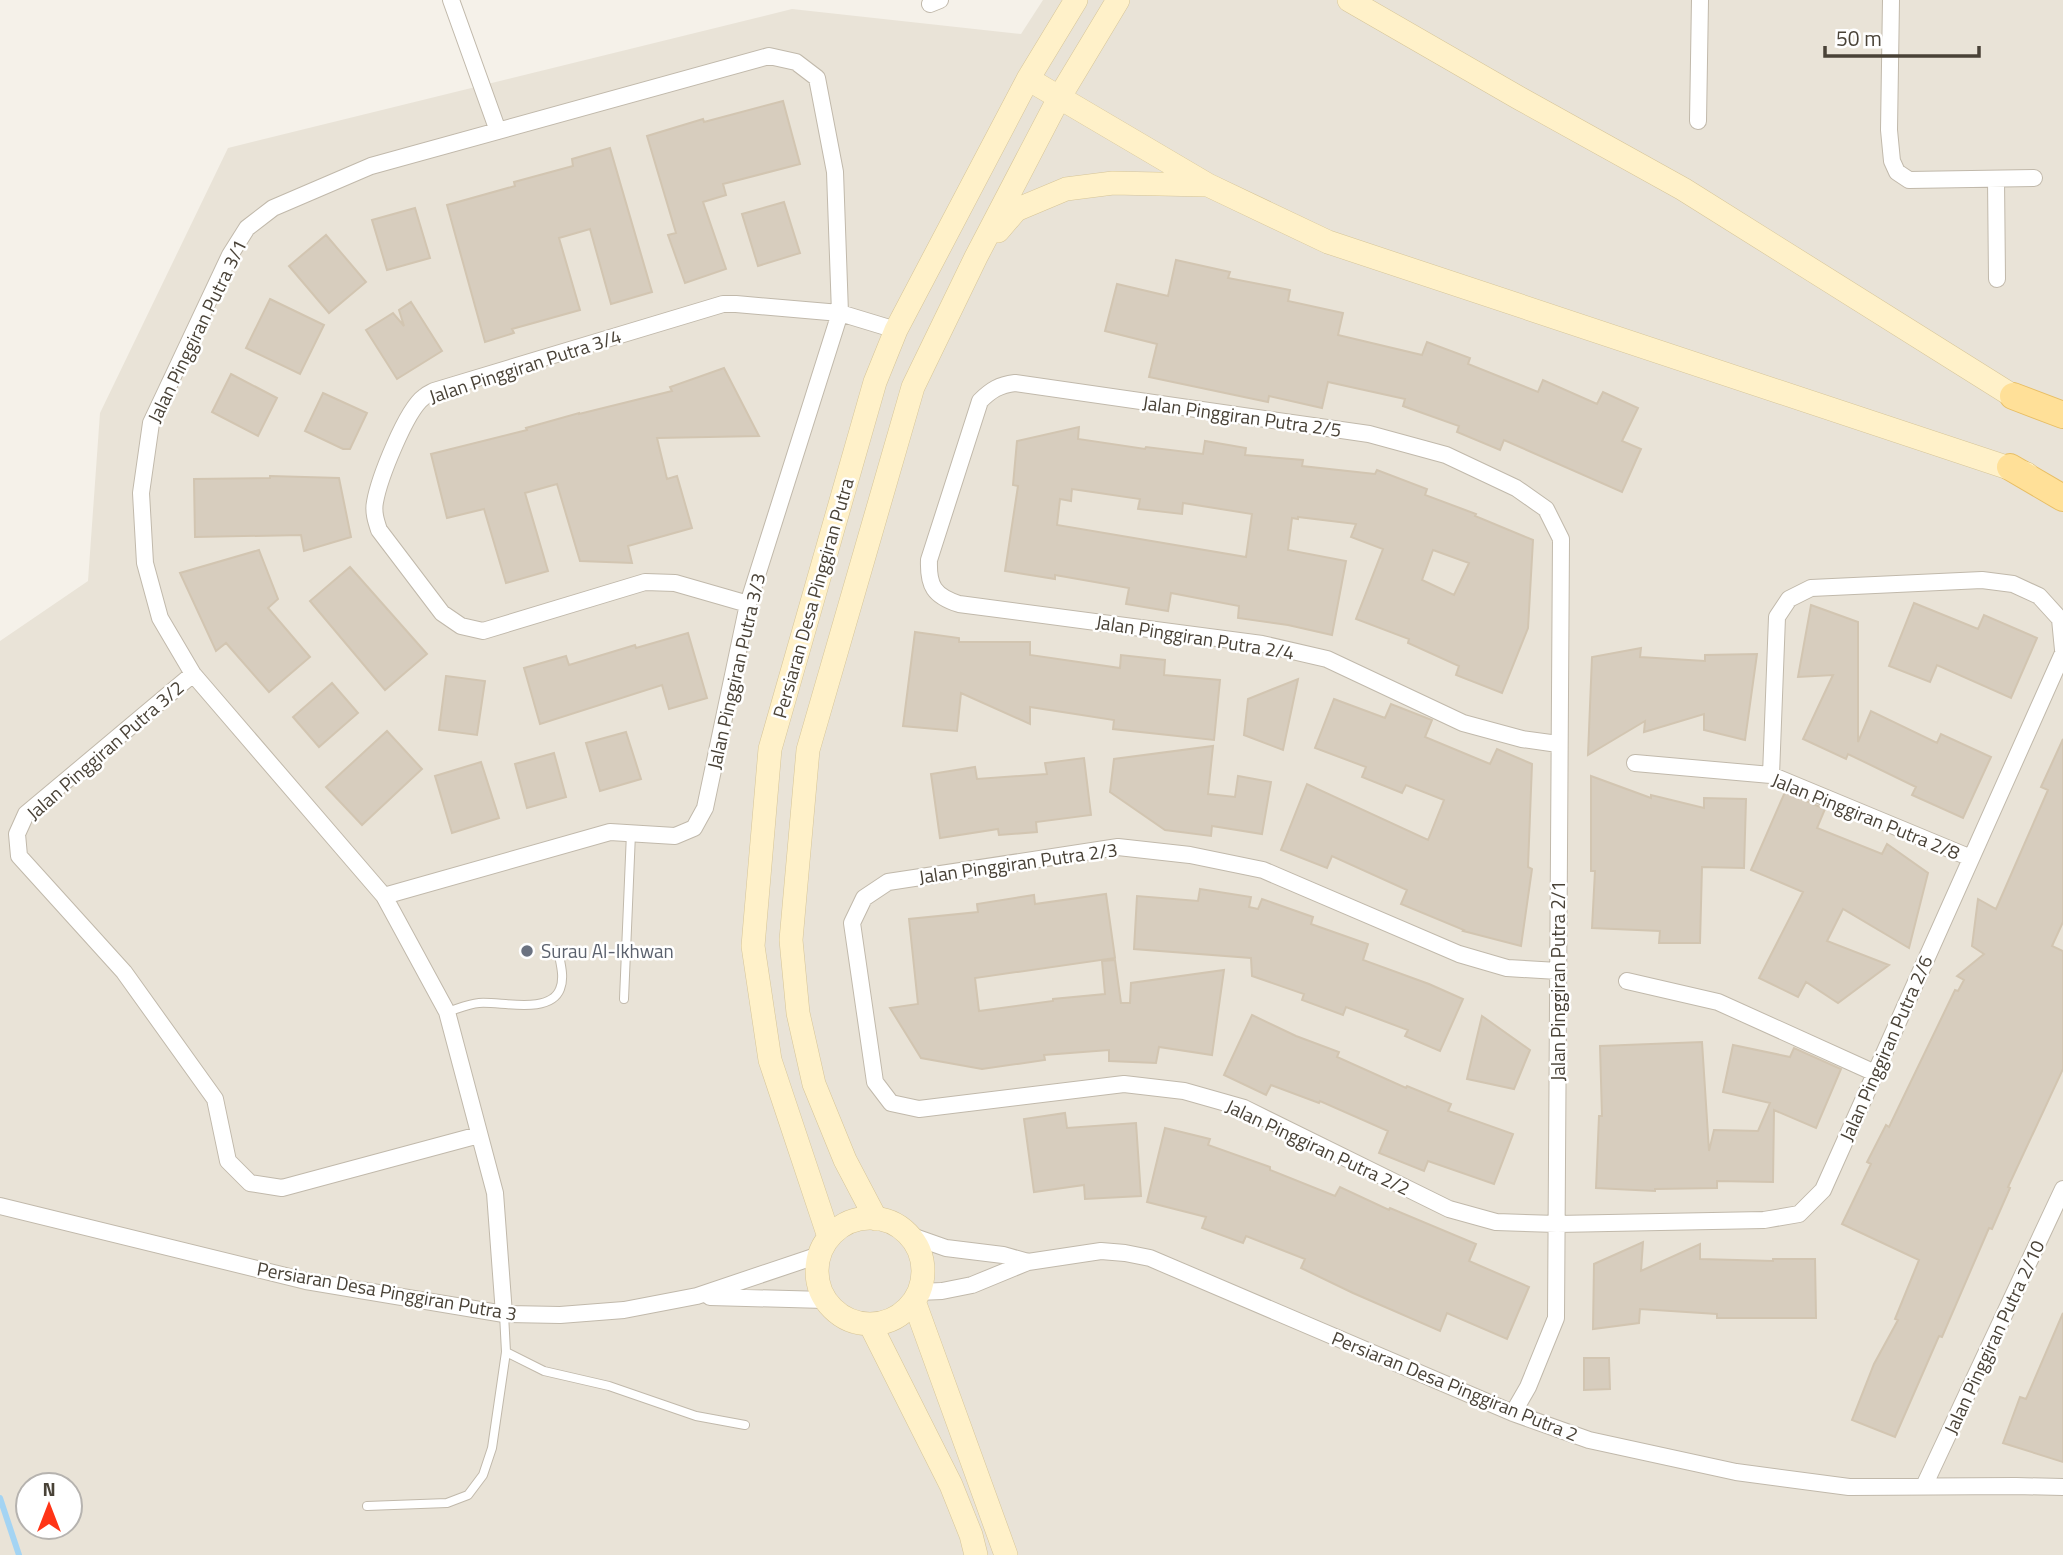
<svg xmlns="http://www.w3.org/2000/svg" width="2063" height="1555" font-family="'Titillium Web',sans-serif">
<rect width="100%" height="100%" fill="#f5f1e9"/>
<path fill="#e9e3d7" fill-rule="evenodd" d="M1043,0H2063V1555H0V641L88,581L100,413L228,148L792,9L1021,34ZM28,1485H70V1527H28Z"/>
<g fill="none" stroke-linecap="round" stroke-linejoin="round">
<path stroke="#a4d4f3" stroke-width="6" d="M0,1498L19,1555"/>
</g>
<path fill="#d7cdbe" stroke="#d2c5b1" stroke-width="2" fill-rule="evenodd" d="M783,101L800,164L723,184L726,195L703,202L726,269L685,283L668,235L676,233L647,136L703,119L704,122Z
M610,148L652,292L611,304L590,229L559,238L580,310L512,329L514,333L485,342L447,205L515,186L514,182L573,166L572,159Z
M784,202L800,253L758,266L742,214Z
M415,208L430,258L387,270L372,220Z
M326,235L366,282L329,313L289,266Z
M1176,260L1230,272L1228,278L1290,290L1288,301L1343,313L1338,335L1422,355L1427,342L1470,358L1468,364L1538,392L1543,380L1597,404L1603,392L1638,408L1622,441L1641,449L1622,492L1504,440L1500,450L1457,432L1459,426L1403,406L1405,399L1328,382L1322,408L1269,396L1268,402L1149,377L1157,344L1105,331L1117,284L1168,296Z
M270,299L324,325L300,374L246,348Z
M411,302L442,351L397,379L366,330L393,313L404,326L399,310Z
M724,368L759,436L657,438L667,479L677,476L692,528L628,546L632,563L580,561L557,484L525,493L548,571L506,583L484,509L447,518L431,454L527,430L526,428L579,413V414L672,391L670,387Z
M231,374L277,398L258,436L212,412Z
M323,393L367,413L350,449H343L305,431Z
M1079,427L1078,439L1145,449L1146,447L1203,454L1205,441L1246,448L1245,455L1303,460L1302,466L1375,474L1377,470L1427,489L1425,495L1476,514L1475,516L1533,540L1528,628L1502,693L1456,675L1459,666L1408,643L1409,639L1356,619L1383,549L1351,537L1356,524L1298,517V519L1292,518L1288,550L1346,561L1332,635L1288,625L1238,618L1239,606L1171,593L1168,611L1126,604L1129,588L1055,575V579L1005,571L1018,486L1013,485L1017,441ZM1072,489L1140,499L1138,509L1182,514L1183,503L1252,514L1246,557L1057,525L1060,499L1071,501ZM1433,550L1469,563L1454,595L1422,580Z
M270,476L339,478L351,537L304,551L301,535L195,537L194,479L270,478Z
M259,550L278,599L268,608L310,657L269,692L226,643L216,651L180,573Z
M350,567L427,654L385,690L310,601Z
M1914,603L1978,629L1984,615L2037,638L2011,698L1937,665L1930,682L1889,666Z
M1811,605L1858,622V742L1871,711L1937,743L1941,734L1991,757L1963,818L1912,795L1916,787L1848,754L1846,759L1803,739L1833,675L1798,677Z
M915,632L959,638V642H1030V655L1120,668L1121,655L1165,660L1164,675L1220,680L1214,740L1113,729L1114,720L1030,707V724L961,693L957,731L903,726Z
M688,633L707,698L669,709L662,685L540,724L524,668L566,656L569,665L635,645L636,648Z
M1641,648L1640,657L1705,661V655L1757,654L1745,740L1704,730V714L1644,732L1645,721L1588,755L1592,657Z
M446,676L485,681L477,735L439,730Z
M1298,679L1283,750L1244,735L1248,699Z
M332,683L358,713L319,747L293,717Z
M1334,699L1385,718L1391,704L1432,720L1425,737L1490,764L1497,749L1532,764L1528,867L1532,869L1521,946L1463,931L1464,930L1401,904L1407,890L1332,856L1327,868L1281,850L1307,784L1428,840L1444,800L1406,785L1402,793L1362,777L1366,767L1315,748Z
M387,731L422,769L362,825L326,787Z
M626,732L641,779L600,791L586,743Z
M2063,739V922L2052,946L2063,951V1069L2008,1187L2010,1188L1992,1229L1989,1228L1942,1337L1939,1336L1895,1437L1852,1420L1874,1364L1898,1320L1895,1319L1919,1260L1842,1224L1871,1164L1867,1162L1886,1125L1889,1127L1955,990L1958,991L1964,980L1957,976L1984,954L1972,946L1978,899L1996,909L2048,790L2041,787Z
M1213,746L1208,794L1235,797L1238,776L1271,782L1262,834L1212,826L1211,836L1165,830L1110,792L1114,759Z
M554,753L566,797L527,808L515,764Z
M1084,758L1091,815L1036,822L1037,832L999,835L998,829L940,838L931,774L975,767L977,779L1047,774L1045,763Z
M481,762L499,818L452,833L435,776Z
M1591,776L1651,798V795L1704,808V798L1746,799L1744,868L1702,867L1700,943H1659L1660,931L1592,928L1595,871H1591Z
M1785,792L1825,809L1817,828L1882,854L1887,844L1928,873L1909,948L1843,909L1827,941L1889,965L1838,1003L1806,982L1798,997L1759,978L1803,892L1751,870Z
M1200,889L1251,897L1249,907L1258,909L1262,899L1313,917L1311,924L1368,944L1363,960L1429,984L1463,999L1440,1051L1405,1036L1408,1030L1346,1007L1343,1015L1302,1000L1304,994L1252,976L1251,958L1134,949L1137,896L1198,901Z
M1106,894L1115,958L975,978L979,1011L1053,1001V999L1105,994L1102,961L1115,960L1121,1003H1130L1131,983L1224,970L1212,1055L1159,1047L1156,1063L1109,1061V1050L1044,1055L1045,1060L982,1069L921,1058L890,1008L918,1004L909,919L978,912L977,904L1034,895L1035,904Z
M1252,1015L1296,1036L1339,1052L1337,1057L1406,1088L1407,1086L1451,1104L1448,1111L1513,1134L1494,1184L1428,1161L1424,1171L1379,1153L1388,1131L1320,1101L1319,1103L1271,1085L1266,1095L1224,1075Z
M1482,1016L1530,1050L1514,1089L1467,1079Z
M1702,1042L1709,1151L1714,1130L1758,1131L1770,1103L1723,1092L1733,1045L1790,1057L1794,1048L1841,1069L1816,1128L1774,1110L1773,1182L1717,1181V1188L1655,1189V1191L1596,1188L1599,1116H1602L1600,1046Z
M1065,1113L1067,1128L1136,1123L1141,1196L1085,1199L1084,1185L1034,1192L1024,1119Z
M1165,1128L1210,1139L1208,1145L1270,1167V1170L1335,1196L1340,1187L1389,1210L1390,1208L1476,1244L1469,1261L1529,1287L1507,1339L1447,1313L1440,1331L1353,1293L1301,1268L1305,1259L1246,1236L1243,1243L1202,1228L1206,1217L1147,1202Z
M1643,1242L1641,1271L1700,1244V1259L1773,1261V1259H1815L1816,1318H1717V1314L1640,1309L1639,1323L1593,1329L1594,1264Z
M2063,1313V1462L2003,1443L2020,1397L2026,1399Z
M1584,1358H1609L1610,1389L1584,1390Z"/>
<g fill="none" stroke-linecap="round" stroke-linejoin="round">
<defs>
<path id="lane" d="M624,999L631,833
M447,1012C457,1009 468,1004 479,1003C500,1001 550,1015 560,989C565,977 560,962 558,950
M506,1352L544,1371L609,1386L696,1416L745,1425
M367,1506L447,1503L468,1495L483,1475L492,1448L506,1352L504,1314"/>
<path id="street" d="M451,0L498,131
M1891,0L1889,130L1892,161L1897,172L1909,180L2034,178
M930,4L940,0
M1698,121L1700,0
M1996,179L1997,279
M748,604L675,583L645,582L483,631L461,626L442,613L379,530C376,521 373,512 375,502C379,479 406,410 424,397C427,394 430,393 434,391L723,304H736L840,313L896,330
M193,674L26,814L17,834L19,856L124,972L215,1099L228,1161L250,1183L282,1188L479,1135
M1635,763L1771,775L1971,858
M1771,775L1777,617L1789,599L1811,588L1982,580L2013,584L2039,596L2060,619L2063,650
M384,896L610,832L675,836L694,828L705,808L748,604L840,313L835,172L817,78L796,62L769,56L371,166L273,208L247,228L230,255L151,423L141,493L145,563L160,618L193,674L384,896L447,1012L495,1193L504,1314
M1558,971L1507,968L1459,954L1263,870L1190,855L1118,847L888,882L864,898L852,923L875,1082L891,1103L919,1109L1124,1084L1184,1091L1244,1108L1449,1209L1496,1222L1557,1224L1764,1220L1799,1214L1823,1190L2063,653
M1627,981L1718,1002L1875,1073
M0,1206L306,1281L504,1314L560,1315L624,1310L697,1296L819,1255
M909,1235L946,1248L1003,1255L1028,1262
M918,1292L942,1291L972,1285L1028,1262L1101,1251L1125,1253L1150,1258L1513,1413L1589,1440L1736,1472L1849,1487L2016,1486L2063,1487
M710,1297L825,1300
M1513,1413L1528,1387L1556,1318L1561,539L1546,509L1516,488L1446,455L1369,434L1015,383C999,385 991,390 980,401L929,560C928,586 934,596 959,604L1262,644L1327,659L1463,723L1522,739L1558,744
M1924,1486L2063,1189"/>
<path id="secondary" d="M1349,0L1519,98L1683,189L2013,396L2029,403
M1028,79L1208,185L1328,242L2027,474
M998,231L1016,210L1066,189L1113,183L1205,185
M817 1271a53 53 0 1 1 106 0a53 53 0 1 1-106 0Z
M876,1219L845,1160L814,1084L798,1013L791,940L808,750L913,387L976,257L1059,98L1118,0
M829,1237L770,1060L753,946L770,749L875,382L896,330L1028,79L1076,0
M914,1301L1006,1555
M870,1324L951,1485L971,1535L976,1555"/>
<path id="primary" d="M2013,396L2063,415
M2010,467L2063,498"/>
</defs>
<use href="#lane" stroke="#c1b9ab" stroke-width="10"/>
<use href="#street" stroke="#c1b9ab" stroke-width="18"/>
<use href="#secondary" stroke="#d6c598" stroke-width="24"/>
<use href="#primary" stroke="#e8be64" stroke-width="28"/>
<use href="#lane" stroke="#fff" stroke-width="8"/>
<use href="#street" stroke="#fff" stroke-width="16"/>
<use href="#secondary" stroke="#fff1c9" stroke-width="23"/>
<use href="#primary" stroke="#ffe098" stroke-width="26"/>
</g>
<circle fill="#6b7280" stroke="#fff" stroke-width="2.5" cx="527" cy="951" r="7"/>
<g text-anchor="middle" stroke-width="5" stroke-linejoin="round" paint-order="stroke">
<g font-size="19" fill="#494237" stroke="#fff">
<text transform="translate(197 331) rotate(-64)" y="7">Jalan Pinggiran Putra 3/1</text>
<text transform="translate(525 366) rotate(-18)" y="7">Jalan Pinggiran Putra 3/4</text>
<text transform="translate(1242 416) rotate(8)" y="7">Jalan Pinggiran Putra 2/5</text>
<text transform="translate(813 598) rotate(-74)" y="7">Persiaran Desa Pinggiran Putra</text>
<text transform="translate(1195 637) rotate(9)" y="7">Jalan Pinggiran Putra 2/4</text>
<text transform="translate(736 671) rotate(-77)" y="7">Jalan Pinggiran Putra 3/3</text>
<text transform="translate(105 750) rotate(-41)" y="7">Jalan Pinggiran Putra 3/2</text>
<text transform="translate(1866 816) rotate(22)" y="7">Jalan Pinggiran Putra 2/8</text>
<text transform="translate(1018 863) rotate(-8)" y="7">Jalan Pinggiran Putra 2/3</text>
<text transform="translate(1558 981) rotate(-90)" y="7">Jalan Pinggiran Putra 2/1</text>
<text transform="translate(1886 1048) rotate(-66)" y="7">Jalan Pinggiran Putra 2/6</text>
<text transform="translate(1318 1147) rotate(25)" y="7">Jalan Pinggiran Putra 2/2</text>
<text transform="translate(387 1291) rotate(10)" y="7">Persiaran Desa Pinggiran Putra 3</text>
<text transform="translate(1994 1337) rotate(-65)" y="7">Jalan Pinggiran Putra 2/10</text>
<text transform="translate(1455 1386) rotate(22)" y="7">Persiaran Desa Pinggiran Putra 2</text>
</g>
<g font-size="19" fill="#5b616d" stroke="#fff" text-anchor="start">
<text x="541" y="958">Surau Al-Ikhwan</text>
</g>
</g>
<g transform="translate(49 1506)"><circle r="33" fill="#ffffff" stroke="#b6b3af" stroke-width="2"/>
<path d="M0-5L12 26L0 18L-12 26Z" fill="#ff3416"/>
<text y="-10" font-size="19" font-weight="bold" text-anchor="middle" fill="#494237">N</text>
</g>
<path d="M1825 46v10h154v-10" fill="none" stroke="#494237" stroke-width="3.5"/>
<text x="1836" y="46" font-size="21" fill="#494237" stroke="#ffffff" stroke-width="5" paint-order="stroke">50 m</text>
</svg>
